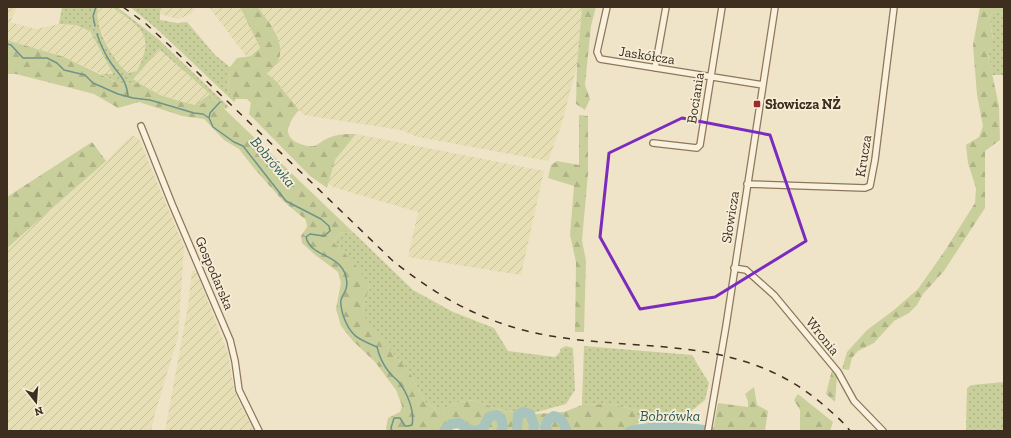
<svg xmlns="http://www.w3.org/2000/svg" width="1011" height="438" font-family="'Zilla Slab',serif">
<defs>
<pattern id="farmland-furrows" width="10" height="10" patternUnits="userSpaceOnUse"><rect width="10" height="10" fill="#e6deb5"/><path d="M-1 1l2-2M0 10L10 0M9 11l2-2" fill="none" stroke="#c6bf9b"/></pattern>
<pattern id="green-dots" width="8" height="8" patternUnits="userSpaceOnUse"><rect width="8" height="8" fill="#c9cf9b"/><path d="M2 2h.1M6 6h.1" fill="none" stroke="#aeb285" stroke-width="1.8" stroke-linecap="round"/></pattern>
<pattern id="forest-firs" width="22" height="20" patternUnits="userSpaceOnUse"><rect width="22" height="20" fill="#c9cf9b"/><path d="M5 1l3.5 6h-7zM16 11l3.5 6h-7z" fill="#aeb285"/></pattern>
</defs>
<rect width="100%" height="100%" fill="#f0e4c8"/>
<path fill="url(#farmland-furrows)" d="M7,7H17L10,22L36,29L59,24L76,25L90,31L113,74H101L64,57L7,40Z
M98,7H112L134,23L143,31L146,42L144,57L137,71L128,73L118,64L111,54L98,23L97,14Z
M162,7H197L191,14L178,19L160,14Z
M209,7H240L260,49L251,56H246Z
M258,7H582L577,66L561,126L548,161L418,137L401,130L304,115L294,105L287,94L276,81L266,73L279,60L277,34Z
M159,49L210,94L195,105L178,101L160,95L133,79L144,67Z
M356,134L544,171L521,275L408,257L418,212L336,188L328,184L335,160Z
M132,135L139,139L184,247L178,337L156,410L151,431H7V248L106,161Z
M192,271H196L228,354L234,389L240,404L254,431H165L188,306Z"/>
<path fill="url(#green-dots)" d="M62,7H98C93,25 113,62 128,73L137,71C156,33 141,28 112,7H117L157,38L229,107L225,109L212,97L202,104L195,105L210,94L159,49L144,67L133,79L139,83L120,84L101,74H113L90,31L76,25L59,24Z
M130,7H162L160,12V20L177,23L187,22L215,55L230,67L228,92L236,99L234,102L157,29Z
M994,12L1004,14V75H992L988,54L993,38L989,17Z
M342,232L354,233L413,290L453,312L494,328L508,351L555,357L560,352V349L566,346L573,348L575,390L566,404L533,413L525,409L514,412L497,409L474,400L459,402L443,409H436L425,402L409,371L392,353L364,317L363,308L370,285L333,242Z
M584,346L692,355L709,383L705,400L679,421L637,423V410L608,404L582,405Z
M1004,382V431H966L967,388L972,385Z"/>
<path fill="url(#forest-firs)" d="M240,7H258C268,22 285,39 279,59C277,64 270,69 266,73L276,81L299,110C290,121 280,134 298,143C303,145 309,147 314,146C318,145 323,140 328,138C337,134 346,134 356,134L335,160L327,188L310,176L249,114L251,103L247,99H236L228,92L230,67L237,58L251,56L260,48Z
M582,7H596L591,26L585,85L590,99L585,110L576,104L577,66Z
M980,7H1004V14L994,12L989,17L993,39L988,55L999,106L1000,140L985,151V208L944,271L923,294L917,305L909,313L894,321L874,343L858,351L852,358L849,370L842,369L847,352L867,330L894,310L918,289L946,249L975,203L976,188L968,163L966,145L979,137L983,126L977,95L973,45Z
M7,40L64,57L120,84L139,83L160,95L179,101L195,105L202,104L212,97L354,233L342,232L333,242L354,263L370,285L363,308L365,317L392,353L409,371L425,402L436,409H443L459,402L474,400L497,409L514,412L525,409L536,414L564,412L582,405L608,404L637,410L638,431H467L459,426L452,427L447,431H387L386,428L388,418L400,412L402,406L396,390L375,362L353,341L341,326L336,309L341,283L338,272L314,254L302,243L301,236L307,227L306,220L283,201L253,167L239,149L224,140L204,119L182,116L139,102L118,108L94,94L16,74H7Z
M579,115L588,116V174L582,240L586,261L584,332H575L576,262L570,235L574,186L548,178L551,165L557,161L579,165Z
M92,142L106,161L7,248V197Z
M832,370L837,377L835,402L826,394Z
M754,387L757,405L768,411L765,431H713L718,403L748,407V401L745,394Z
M798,394L833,422L830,431H800V410L794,400Z"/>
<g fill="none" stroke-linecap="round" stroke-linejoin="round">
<path stroke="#6f938a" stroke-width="1.5" d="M95,26L93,16L96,7
M97,34C100,43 104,52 109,60C118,75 126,77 128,96
M7,44L11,45L23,58H47L57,63L64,70L85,75L93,83L118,94L133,98L150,100L194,113L203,114L209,118L213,127L234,142L243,146L286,201L321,219L329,226L330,231L324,236L310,234L306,237C310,255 333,254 342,268C346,273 348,283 346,289C345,292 342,296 341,300C340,304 342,311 343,315C350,336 358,339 377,347C379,355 384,366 389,372C392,376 395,378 398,381C407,392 415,411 412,425L408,426H405L400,418H394L391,428L392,431
M209,118L210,113L220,102"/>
<path stroke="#a9c4bc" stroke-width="10" d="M444,431L451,424L459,423L468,429L474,431
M476,431L483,428L489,417L496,415L501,418L503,427L501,431
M517,431L518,415L523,412L530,414L534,425L533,431
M548,431L545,427L548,420L554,416L561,419L567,431
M630,431C656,425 684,427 710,431"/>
<defs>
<path id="minor" d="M607,7L597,52L600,59L763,85
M655,68L666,7
M141,126L172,204L230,340L235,361L239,390L259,431
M653,143L697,148L700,145L722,7
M747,184L865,188L870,186L875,160L894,7
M734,268L746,270L774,295L838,372L854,401L883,431
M708,431L726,326L775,7"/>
</defs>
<use href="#minor" stroke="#8d765c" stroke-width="8"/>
<use href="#minor" stroke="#faf1dc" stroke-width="5.5"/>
<path stroke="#3d2e20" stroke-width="1.5" stroke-dasharray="7 7" stroke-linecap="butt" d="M123,7L145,23L169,45L393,261C432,292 470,315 519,329C623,357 729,327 820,402C830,411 842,420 850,431"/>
</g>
<path fill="none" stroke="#7b2cbf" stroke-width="3" stroke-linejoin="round" d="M682,118L770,135L806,241L715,297L640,309L600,237L609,153Z"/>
<rect fill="#9e2a2b" stroke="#f7eed8" stroke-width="1.5" x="753" y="100" width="8" height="8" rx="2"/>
<g text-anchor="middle" stroke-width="3.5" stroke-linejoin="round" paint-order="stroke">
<g font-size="14" fill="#3d2e20" stroke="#f7eed8">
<text transform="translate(647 55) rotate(9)" y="5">Jaskółcza</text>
<text transform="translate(695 98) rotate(-81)" y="5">Bociania</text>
<text transform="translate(863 156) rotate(-81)" y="5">Krucza</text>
<text transform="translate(730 217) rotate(-81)" y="5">Słowicza</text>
<text transform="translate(215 273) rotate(67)" y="5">Gospodarska</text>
<text transform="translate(823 336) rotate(51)" y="5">Wronia</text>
</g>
<g font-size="14" font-weight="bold" fill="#3d2e20" stroke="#f7eed8" text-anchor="start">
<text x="765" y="109">Słowicza NŻ</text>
</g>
<g font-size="15" font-style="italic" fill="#2f5d5a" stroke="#f7eed8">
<text transform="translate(273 162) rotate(50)" y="5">Bobrówka</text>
<text x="670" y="421">Bobrówka</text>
</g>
</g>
<rect width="1011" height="438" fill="none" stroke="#3d2e20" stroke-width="16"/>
<g transform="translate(36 402) rotate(163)" stroke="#f7eed8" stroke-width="3" paint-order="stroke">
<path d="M0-3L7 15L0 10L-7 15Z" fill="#3d2e20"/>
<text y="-6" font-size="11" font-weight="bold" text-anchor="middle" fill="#3d2e20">N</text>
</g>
</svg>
